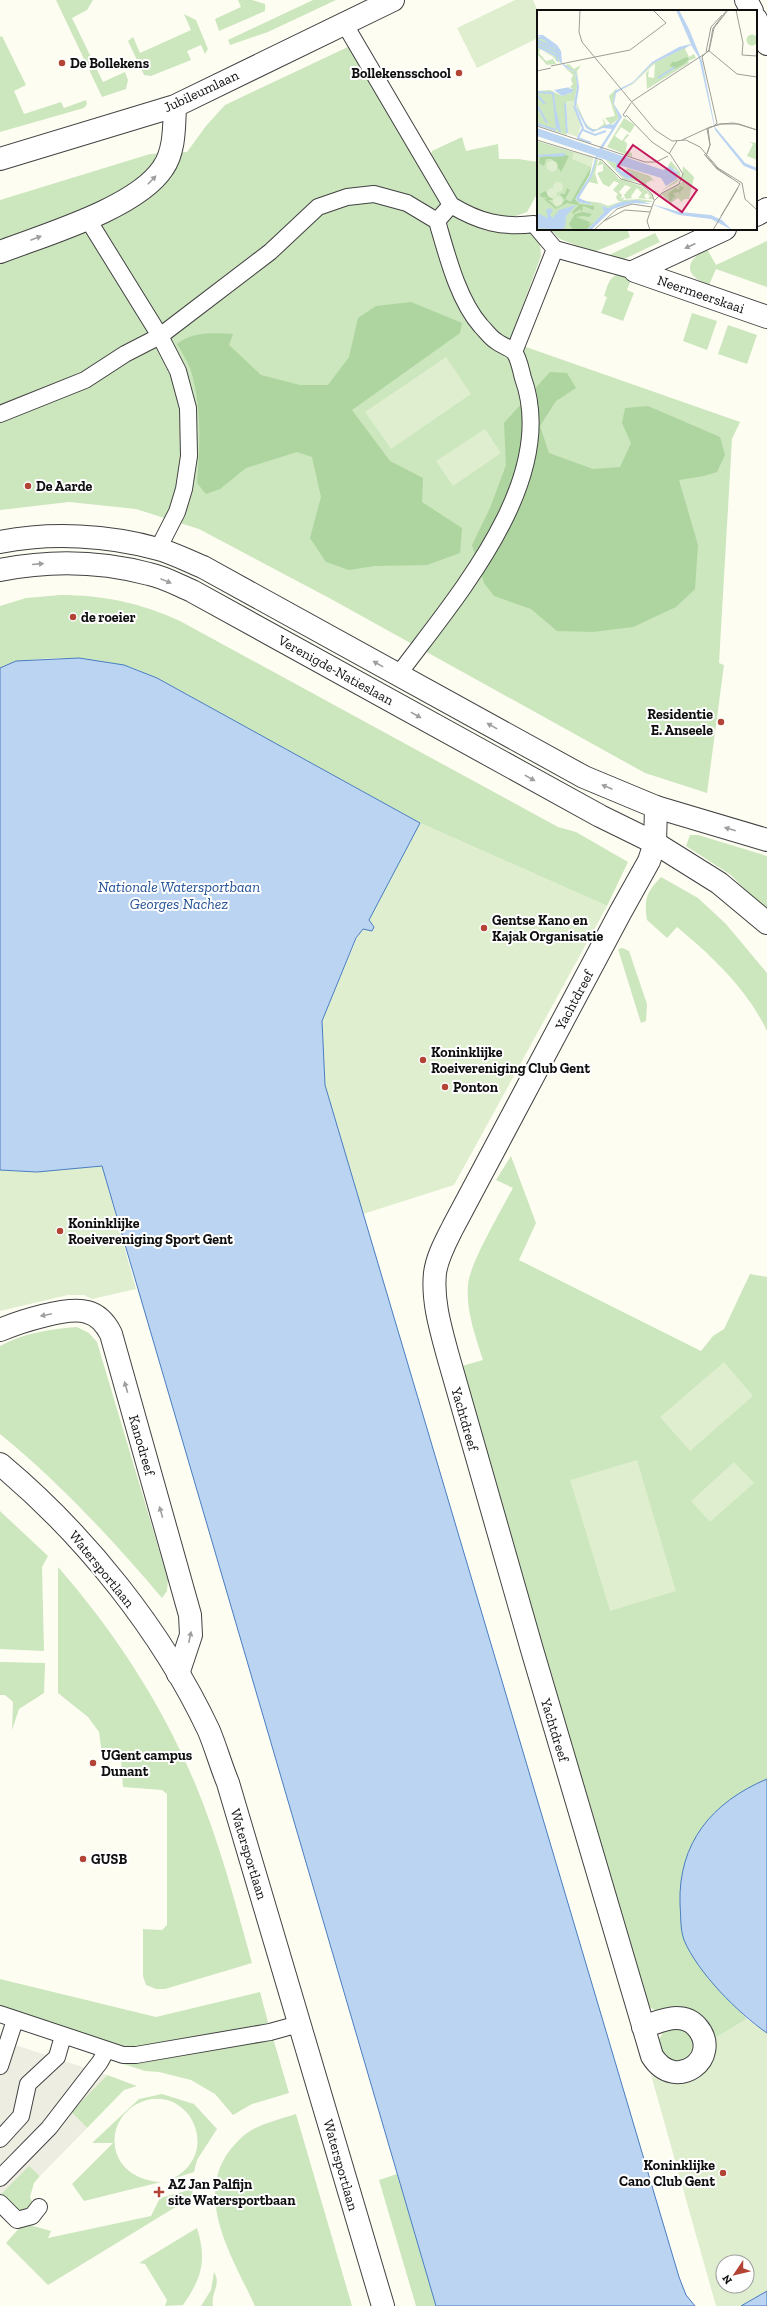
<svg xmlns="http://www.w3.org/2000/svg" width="767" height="2306" font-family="'Zilla Slab',serif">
<rect width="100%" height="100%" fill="#fefdf2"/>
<path fill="#cce6be" d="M56,0H93L87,10L72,18L103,82L125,72L128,80L126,89L102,97Z
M238,0H252L265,4V11L219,31L215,19L241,7Z
M313,0H336L268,32L230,45L228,40Z
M184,14L196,20L208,49L205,54L201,45L187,51L191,60L151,76L144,75L128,41L133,37L140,53L191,30Z
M2,36L26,85L14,91L24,114L61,102L64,108L86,100L87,104L84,108L0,132V37Z
M350,46L439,199L457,219L487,231L530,233L540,244L541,256L511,337L526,347L740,422L732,439L719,663L724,665L707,793L645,773L331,599L199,529L136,509L69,502L0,510V200L150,154L187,152L206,126L225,105Z
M462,137L466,151L498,144L499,159H518L538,162V192L527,212L507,219L465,208L451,195L430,157L432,151Z
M550,229H627L630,237L594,252L560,239Z
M655,233L660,242L620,261L607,256Z
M767,241V287L716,269L709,285C684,276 684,261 707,249L716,265Z
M616,275L627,278L630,282L627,290L634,293L623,321L601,313L607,297L604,296C607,288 608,279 616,275Z
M692,313L717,321L707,350L683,341Z
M728,325L757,335L747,364L718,354Z
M60,595C103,595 141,603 180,621L558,827L576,832L628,862L607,906L420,823L157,678C146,674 134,667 122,665C85,657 35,654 0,668V606L26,598Z
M690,835H698L767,856V909L765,910L731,875L686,846Z
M661,877L698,898L726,924L767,973V1031C747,989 712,956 677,927L667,938L647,920C644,899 646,893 661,877Z
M623,948L629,951L647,1004L646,1021L641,1023L618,949Z
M511,1156L536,1223L519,1260L701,1351L713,1336L724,1329L750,1274L767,1277V1922L683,1872L680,1890L681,1925L722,1993L747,2019L712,2040L651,2008L646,2004L462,1380V1366L483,1360C475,1335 466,1311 468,1285C469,1265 502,1209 513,1188L496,1180Z
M77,1327L89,1333L97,1342L168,1580L167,1591L162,1598C112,1539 60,1483 0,1434V1346C24,1333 50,1329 77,1327Z
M0,1511L48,1556L42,1567L44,1651L0,1649Z
M58,1567C114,1631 161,1703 194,1781C219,1840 235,1902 252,1963L165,1989H156L146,1985L143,1976V1929L162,1930L167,1925V1794L162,1790L123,1787L121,1760L102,1754L99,1732L88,1717L58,1693Z
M0,1662L45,1663L44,1693L19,1709L12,1730L13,1702L5,1695H0Z
M0,1979L156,2017L260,1992L269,2026L124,2049L0,2008Z
M670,2028L685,2029L694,2041L693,2056L673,2066L656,2044L664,2031Z
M273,2038L289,2093L252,2104L233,2115L215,2094L191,2080L159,2072L145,2071L114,2061L141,2063Z
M107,2075L137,2086L124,2090L87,2128L71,2112Z
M162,2094L194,2104L217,2129L197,2160L194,2172L172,2179C226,2151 185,2077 135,2105C125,2111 117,2122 115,2134C111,2164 135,2181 161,2182L84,2201L72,2184L113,2143H92L139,2099Z
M296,2114L352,2306H255C234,2260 193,2198 230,2150C236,2143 242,2136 250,2131C264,2123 280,2119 296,2114Z
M29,2165L40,2176L34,2183L30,2197L35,2208H27L18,2214L0,2195Z
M397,2174L436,2306H416L379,2180Z
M193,2189L192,2197L48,2285L6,2243L22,2225H30L51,2231L48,2238L151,2216L160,2198Z
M197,2228C207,2260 202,2278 183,2305L165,2306L167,2300L145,2264L139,2263Z
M214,2272C222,2285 210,2293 213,2306H201L211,2290Z"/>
<path fill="#aed59f" d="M411,302L462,323L460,333L352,410L390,461L423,478L422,502L462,528L460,553L427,565L375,566L349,570L326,562L310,538L321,497L312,457L297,452L246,468L220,489L206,494L197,483C200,445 202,408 191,371C188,362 182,352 177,344C193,331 214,333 233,334L229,345L261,375L300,385H328L349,357L358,318L376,306Z
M550,372L567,373L576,388L556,401L540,426L549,453L593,469L620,467L631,443L622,423L625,408L648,406L720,437L725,455L717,472L704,476L679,480L698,545L695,589L676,607L633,627L592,632L557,631L531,609L494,596L484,583L472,545L490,508L506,465L504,423Z"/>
<path fill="#deeecf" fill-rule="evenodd" d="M515,0H533L538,11V38L477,68L457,28Z
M446,357L471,394L391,449L365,412Z
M485,429L501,453L453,486L436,461Z
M420,823L607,906L454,1185L363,1214L325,1085L322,1021L357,938L363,929L373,931L374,927L369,920Z
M102,1166L136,1289L92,1299L84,1295H68L0,1311V1170L37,1172Z
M724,1362L753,1396L690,1451L660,1417Z
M637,1460L676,1591L610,1611L570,1480Z
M734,1462L754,1483L710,1522L691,1501Z
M747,2019L767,2033V2291L741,2306H716L651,2075C669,2088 698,2088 709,2065C712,2058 712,2048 712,2040ZM723,2262H747V2286H723Z"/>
<path fill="#eeede1" d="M0,2040L107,2075L71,2112L87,2128L40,2176L29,2166L0,2195Z"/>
<path fill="#bbd4f1" stroke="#497dc1" d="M79,658L124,665L157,678L420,823L369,920L374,927L372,931L363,929L356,938L322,1021L325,1085L679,2277L686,2295L695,2306H436L102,1166L37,1172L0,1170V668L16,661Z
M767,1779V2033C738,2013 698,1973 684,1940C680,1929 681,1916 680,1904C678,1843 712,1802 767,1779Z
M767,2291V2306H741Z"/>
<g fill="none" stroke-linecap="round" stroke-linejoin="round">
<defs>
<path id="pedestrian" d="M344,23L451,205
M87,218L160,336L178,371L188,408L189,456L184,489L177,512L158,549
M538,229L555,249L635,271
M514,352L555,249
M0,414L85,380L125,354L160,336L270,252L318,207L347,197L374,194L407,203L437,221L451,205C479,222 502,228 534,224L538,229
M398,675C455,598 560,480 523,378C521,371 519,358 514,352C510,348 501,345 496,341C491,338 486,331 481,326C458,300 447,255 437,221
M0,2014L123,2055H136L270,2032L299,2024
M0,2066L15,2020
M0,2139L21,2116L28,2084L57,2057L63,2036
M0,2178L49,2128L100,2062L106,2051
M0,2203L17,2220L32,2216L39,2207"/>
<path id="minor" d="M746,0L752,11
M756,19L767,44
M0,159L175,106L393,0
M756,215L767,209
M725,229L635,271L767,317
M0,252C44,235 137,208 163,168C175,151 174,126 175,106
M0,1330C19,1322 68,1306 87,1312C99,1315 106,1324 111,1334L190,1615L191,1635L178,1674
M643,2027C653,2024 665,2018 676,2018C684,2018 692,2021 697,2027C723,2057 676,2094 652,2056C582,1823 514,1590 448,1356C441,1330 432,1301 435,1273C437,1257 446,1241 453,1227L620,913L649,861L655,843L656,807"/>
<path id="tertiary" d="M0,542C51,532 108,535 158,549C173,553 188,561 203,567L584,777L656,807L767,840
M0,570C50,560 100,561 149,574C164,577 178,585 192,591L600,816L655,843L719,883L767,923
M0,1464C85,1535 162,1631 209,1731C216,1748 221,1766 228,1783L383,2306"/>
</defs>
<use href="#pedestrian" stroke="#424242" stroke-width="18"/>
<use href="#minor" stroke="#424242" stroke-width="24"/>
<use href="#tertiary" stroke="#424242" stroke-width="24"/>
<use href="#pedestrian" stroke="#fff" stroke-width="16"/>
<use href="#minor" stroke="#fff" stroke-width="22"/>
<use href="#tertiary" stroke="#fff" stroke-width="22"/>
</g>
<defs><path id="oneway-solid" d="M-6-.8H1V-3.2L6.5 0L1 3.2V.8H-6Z"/></defs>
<g fill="#9f9f9f">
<use href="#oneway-solid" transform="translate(152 180) rotate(-46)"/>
<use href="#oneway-solid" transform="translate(36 238) rotate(-21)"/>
<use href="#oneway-solid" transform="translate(690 246) rotate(155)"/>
<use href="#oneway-solid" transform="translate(38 564) rotate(-5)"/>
<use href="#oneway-solid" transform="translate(166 581) rotate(22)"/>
<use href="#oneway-solid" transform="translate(378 664) rotate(-151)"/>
<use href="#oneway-solid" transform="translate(416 715) rotate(29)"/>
<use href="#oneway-solid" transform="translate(492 726) rotate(-151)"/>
<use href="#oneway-solid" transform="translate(530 778) rotate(29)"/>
<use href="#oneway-solid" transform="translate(607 787) rotate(-157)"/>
<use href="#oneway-solid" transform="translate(730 829) rotate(-164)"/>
<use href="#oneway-solid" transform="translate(46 1315) rotate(168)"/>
<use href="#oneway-solid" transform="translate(126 1387) rotate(-106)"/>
<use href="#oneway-solid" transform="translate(161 1512) rotate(-106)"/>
<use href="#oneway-solid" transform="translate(190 1637) rotate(-78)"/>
</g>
<g fill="#b34334" stroke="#fff" stroke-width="1.5">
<circle cx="62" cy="63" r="4"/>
<circle cx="459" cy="73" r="4"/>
<circle cx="28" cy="486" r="4"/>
<circle cx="73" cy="617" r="4"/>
<circle cx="721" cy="722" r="4"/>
<circle cx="484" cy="928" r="4"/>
<circle cx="423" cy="1060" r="4"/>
<circle cx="445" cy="1087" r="4"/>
<circle cx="60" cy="1231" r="4"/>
<circle cx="93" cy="1763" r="4"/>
<circle cx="83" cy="1859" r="4"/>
<circle cx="723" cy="2173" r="4"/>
<path d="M157 2186h4v4h4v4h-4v4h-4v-4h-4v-4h4z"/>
</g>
<g text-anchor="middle" stroke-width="4" stroke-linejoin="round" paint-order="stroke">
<g font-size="14" font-weight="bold" fill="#0f0f0f" stroke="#fff" text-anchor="start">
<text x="70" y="68">De Bollekens</text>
<text x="451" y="78" text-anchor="end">Bollekensschool</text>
<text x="36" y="491">De Aarde</text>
<text x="81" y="622">de roeier</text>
<text x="713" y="719" text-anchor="end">Residentie<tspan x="713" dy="16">E. Anseele</tspan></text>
<text x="492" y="925">Gentse Kano en<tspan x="492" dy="16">Kajak Organisatie</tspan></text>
<text x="431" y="1057">Koninklijke<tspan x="431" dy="16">Roeivereniging Club Gent</tspan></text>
<text x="453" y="1092">Ponton</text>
<text x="68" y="1228">Koninklijke<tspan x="68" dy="16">Roeivereniging Sport Gent</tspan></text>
<text x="101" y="1760">UGent campus<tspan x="101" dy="16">Dunant</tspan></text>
<text x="91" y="1864">GUSB</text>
<text x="715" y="2170" text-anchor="end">Koninklijke<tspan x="715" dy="16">Cano Club Gent</tspan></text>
<text x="168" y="2189">AZ Jan Palfijn<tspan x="168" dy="16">site Watersportbaan</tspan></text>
</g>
<g font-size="14" fill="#0f0f0f" stroke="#fff">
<text transform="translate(201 91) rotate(-25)" y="5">Jubileumlaan</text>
<text transform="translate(701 294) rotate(19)" y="5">Neermeerskaai</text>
<text transform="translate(336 670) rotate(29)" y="5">Verenigde-Natieslaan</text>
<text transform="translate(574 1000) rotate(-62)" y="5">Yachtdreef</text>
<text transform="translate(465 1419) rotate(74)" y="5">Yachtdreef</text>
<text transform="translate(142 1445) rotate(74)" y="5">Kanodreef</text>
<text transform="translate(102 1569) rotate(51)" y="5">Watersportlaan</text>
<text transform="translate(555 1730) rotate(73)" y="5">Yachtdreef</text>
<text transform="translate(249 1854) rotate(73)" y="5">Watersportlaan</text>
<text transform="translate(341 2165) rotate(74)" y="5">Watersportlaan</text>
</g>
<g font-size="15" font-style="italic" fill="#235196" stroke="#fff">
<text x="179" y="892">Nationale Watersportbaan<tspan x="179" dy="17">Georges Nachez</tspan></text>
</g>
</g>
<g transform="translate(537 10)">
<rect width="220" height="220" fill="#fefdf2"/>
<path d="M209.5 30a5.5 5.5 0 1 1 11 0a5.5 5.5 0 1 1-11 0ZM0,27H6L22,41V53L15,46L5,41L16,45L17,47V45L3,39L2,43L9,51L16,49L19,54L10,55L0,44ZM151,36L148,39L152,47L157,44L159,48L151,51L152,53L110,79L109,63L112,60L111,67L117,68L118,54L116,55L96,74L86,80L96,73L115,54ZM32,54L37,59L44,55L40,61L42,76L39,91L48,113L55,119H60L67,114L65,107L70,116L55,121L47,113L39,94L42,77L39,62L28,55ZM28,58L38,62L40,76L37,94L36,91L29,92L30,125L0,115V78L1,81L13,80L25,86L36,82V79L33,77L36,74L34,70L36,65ZM80,78L76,93L82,108L74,115L68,108L78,106L72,86ZM87,108L98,115L93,123L84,117L78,126L85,131L90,124L92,125L87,131L90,133L89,141L95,143V147L70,137ZM0,131L56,148L53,165L39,187L41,192L57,195L44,191L42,189V188L46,180L55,166L58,149L61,150L58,163L61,174L52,172L42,187L43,190L64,193L71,196L85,191H81L79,187L81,184L76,180L82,173L77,171L72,177L66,174L60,163L66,161V154L60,156L63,150L71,156L82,169L104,176L115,185L116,189H111L113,186L110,183L107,186L110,189L101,188L105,183L100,178L94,186L95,188L89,189L87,185L94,177L88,175L82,182L85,185L84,189L88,187L86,190L102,189L115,191V192H84L71,198L59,193L65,196L67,202L50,220H0ZM212,132L220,133V150L210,146L216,134ZM68,149L79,153V161L90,169L94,168L92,164L94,162L89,161L90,158L113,166L118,172L115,170L109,173L110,177L115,181H123L115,182L102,172L87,170ZM134,151L143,162L144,168L139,173L124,181L142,168L139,160L131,156ZM146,156L157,167L152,189H148L141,194L144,191L141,188L134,193L124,184L145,172Z" fill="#cce6be"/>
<path d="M150,47L152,49L147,54L138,59L133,56L135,52H139ZM29,145L32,146L24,162L15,149H9L7,156L2,153L3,147ZM54,157L52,166L38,189L42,194L57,196V200L46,196L45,202L43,199L36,204L35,202L42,195L30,193L19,199L7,189L11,188L4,187L3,184L8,181L16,190H11L20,198L28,190L23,184H28L30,178L33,180L28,189L34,192ZM143,176L147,178L143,182L144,186L142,182L136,183L139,188L137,187L133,192L131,184L138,178L142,180ZM45,202L55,204L52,207L46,206L39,207L53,212L52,215L57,212L49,220H36L32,214L38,204Z" fill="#aed59f"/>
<path d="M36,91L44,115L41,127L31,124L29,92ZM37,141L56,148L54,157L35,149ZM9.5 156a5.5 5.5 0 1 1 11 0a5.5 5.5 0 1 1-11 0ZM16 177a5 5 0 1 1 10 0a5 5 0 1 1-10 0ZM10 183a5 5 0 1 1 10 0a5 5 0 1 1-10 0ZM16 191a5 5 0 1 1 10 0a5 5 0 1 1-10 0Z" fill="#deeecf"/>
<path d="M139,0H142L152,19L165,51L178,117L208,153L220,158V161L207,156L178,120L162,48L154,35L115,54L96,73L79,83L77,94L85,107L65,139L126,160L133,156L141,163L140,169L129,176L124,168L82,155L84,161L95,163V168L90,169L79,161V153L60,147L55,166L42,188L57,195L41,192L39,187L53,166L59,146L0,126V118L62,139L75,119L66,118L56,122L49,118L37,94L40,76L38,62L29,58L22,51V42L17,36L0,25H6L20,35L24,41L25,53L39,62L42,77L39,96L51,117L58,120L72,114L76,115L82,108L76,93L78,81L96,72L115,52L142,37L154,34ZM33,77L31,78L36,79V82L25,86L17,80ZM100,190L143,202L174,205L185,210L195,220L174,209L142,205L114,194L96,193L76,199L54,220H50L67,202L65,196L59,193L71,198L84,192ZM39,195L29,206L28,217L24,220L0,218V203L11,208L9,200L13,198L16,200L13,205L16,208L22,200Z" fill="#bbd4f1"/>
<path fill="none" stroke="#bbd4f1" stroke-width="2" d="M0,28H6L17,37M0,30L17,38M0,33L21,43M0,36L20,46M18,38L21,43L20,51M121,68L138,57M0,82L16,83L20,119M0,85L8,94M28,93L30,123M0,95L10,113M37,96L46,118L41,128L54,133M19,103L23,122M0,114L19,120M46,120L58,125L69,121M0,146L28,144M14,146L28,145"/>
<path fill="none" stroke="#9e9e97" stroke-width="1" d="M43,0L42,22L45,32L118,120L135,131L149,130L163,137L181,158L205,173L208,189L220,200M199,0L206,33L205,45L220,46M171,40L200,64L220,67M169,42L174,17L185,5M58,47L93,40L129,13L116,0M14,56L58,47M0,61L14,58M94,92L172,41L177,18L191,0M89,105L115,132L133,144L146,164L142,174L125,183L117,191L110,211L113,220M89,107L86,105L94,93M0,116L108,152H119L131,146M177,116L180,113L165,47L172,40L176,18L190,0M0,130L65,150L84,169L105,175L115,184L117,190M145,130L173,117L185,114H202L220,120M132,144L140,131M167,144L180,159L194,168M170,144L173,135L171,118M184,206L203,174L181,159L169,146L173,135L170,119L182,114L197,113L220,120M67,211L88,200L113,202M57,220L80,199L95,194L115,197M176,220L201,178"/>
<path fill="#c2185b" fill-opacity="0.15" stroke="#c2185b" stroke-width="2" d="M96,135L160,180L145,202L81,156Z"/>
<rect width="220" height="220" fill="none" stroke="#0f0f0f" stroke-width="2"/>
</g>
<g transform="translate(735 2274) rotate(235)"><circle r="19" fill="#ffffff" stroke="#9f9f9f"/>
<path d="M0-3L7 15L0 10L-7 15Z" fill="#b34334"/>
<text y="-6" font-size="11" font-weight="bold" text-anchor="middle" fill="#0f0f0f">N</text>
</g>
</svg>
